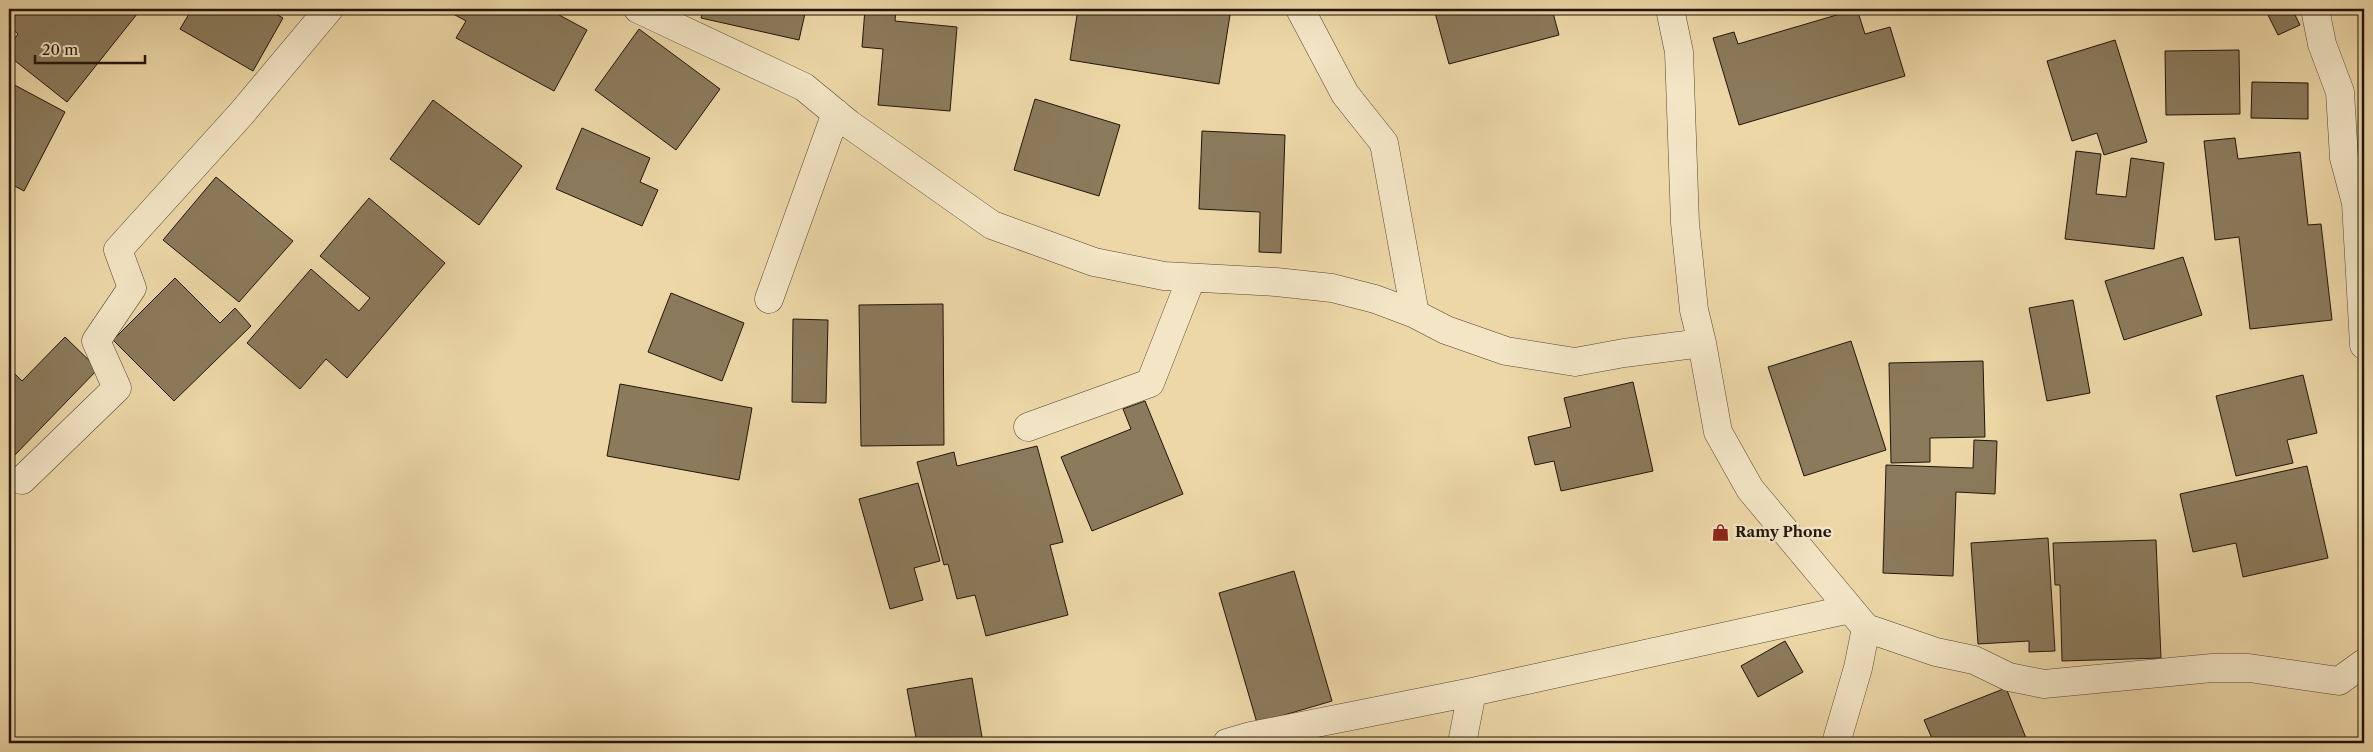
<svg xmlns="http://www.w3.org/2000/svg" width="2373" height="752" font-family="'Libre Caslon Text',serif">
<rect width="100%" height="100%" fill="#edd7a7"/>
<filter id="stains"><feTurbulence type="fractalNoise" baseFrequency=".004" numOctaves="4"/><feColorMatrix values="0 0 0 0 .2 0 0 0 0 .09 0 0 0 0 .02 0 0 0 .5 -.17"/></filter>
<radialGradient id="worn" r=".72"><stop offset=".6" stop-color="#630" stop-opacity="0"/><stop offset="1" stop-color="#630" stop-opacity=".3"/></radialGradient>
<path fill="#8b7a5c" stroke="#20150a" d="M20,9H141L67,102L9,56V46L18,34L9,26V23Z
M192,9H267L283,18L253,71L180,29Z
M548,9L587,30L554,91L456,38L466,21L446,10Z
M703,9H806L799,40L701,18Z
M865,9H896L895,21L957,27L950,111L878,105L883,49L862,47Z
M1078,9H1193L1230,15L1219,84L1070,60Z
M1434,9H1552L1559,35L1449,64Z
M1857,9L1865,34L1890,27L1905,76L1739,125L1713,38L1734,32L1738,44Z
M2265,9H2292L2300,25L2278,35Z
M639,29L720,89L676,150L595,90Z
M2115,40L2147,142L2104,155L2097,133L2072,141L2047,61Z
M2239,50L2240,114L2166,115L2165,51Z
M9,82L65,112L24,191L9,183Z
M2252,82L2308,83V119L2251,118Z
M1035,99L1120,125L1099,196L1014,170Z
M433,100L522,166L479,225L390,159Z
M582,128L650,158L640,182L658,190L642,226L556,189Z
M1202,131L1285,135L1281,253L1259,252L1260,212L1199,209Z
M2235,138L2238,159L2300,152L2308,225L2321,224L2332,320L2250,329L2239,237L2215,240L2204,141Z
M2076,151L2101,154L2096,194L2126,197L2131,158L2164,163L2154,249L2065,239Z
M216,177L293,241L239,302L163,240Z
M369,198L445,263L347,378L326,359L300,389L247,343L311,269L359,311L370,298L320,256Z
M2183,257L2202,315L2124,340L2105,281Z
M175,278L220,323L235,308L251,326L174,401L113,340Z
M671,293L744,323L722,381L648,352Z
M2073,300L2090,393L2047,401L2029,308Z
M943,304L944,445L861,446L859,305Z
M793,319L828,320L826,403L792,402Z
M65,337L98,369L14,456L9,451V368L22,381Z
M1851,341L1886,450L1804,476L1768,367Z
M1983,361L1985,437L1930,438V462L1891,463L1889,363Z
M2303,375L2317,433L2287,440L2293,463L2236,476L2216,396Z
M1633,382L1653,471L1561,491L1554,461L1535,465L1528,437L1571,427L1564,398Z
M620,384L752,408L739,480L607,456Z
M1145,401L1183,494L1092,531L1061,457L1131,429L1123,409Z
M1974,440L1997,441L1995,494L1956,492L1953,576L1883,573L1886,465L1973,468Z
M1037,446L1063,542L1050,545L1068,615L986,636L975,595L957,599L948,564L944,565L917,462L954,452L957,466Z
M2307,466L2328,558L2243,577L2236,543L2193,552L2180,494Z
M918,483L940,561L914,568L923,600L890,609L859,499Z
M2048,538L2055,651L2029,652V641L1978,644L1971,543Z
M2156,540L2161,658L2062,661L2060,585H2055L2053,543Z
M1294,571L1332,701L1257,723L1219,593Z
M1785,641L1803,672L1758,697L1741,666Z
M972,678L983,743H917L907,689Z
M2006,688L2028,743H1934L1924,720Z"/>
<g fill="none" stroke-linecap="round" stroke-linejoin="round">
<defs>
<path id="minor" d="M638,9L804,87L849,124L992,225L1094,262L1164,276L1276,282L1332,288L1375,299L1415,314L1446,330L1506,351L1575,362L1624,353L1702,343
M1300,9L1345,94L1384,143L1415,314
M1670,9L1679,52L1685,223L1694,310L1702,343L1718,432L1750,489L1866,628L1936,652L1974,660L2009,677L2044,684L2212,668H2249L2339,681L2364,663
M2315,9L2322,44L2340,92L2344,158L2356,203L2364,345
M769,299L836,113
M1028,427L1150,383L1191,279
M22,480L117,388L96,341L132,288L118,250L241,114L329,9
M1227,743L1251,736L1472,692L1850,609
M1462,743L1472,692
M1836,743L1858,668L1866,628"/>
</defs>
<use href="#minor" stroke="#534631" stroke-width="29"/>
<use href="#minor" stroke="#f3e5c6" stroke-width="28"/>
</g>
<defs>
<symbol id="shop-bare" viewBox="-9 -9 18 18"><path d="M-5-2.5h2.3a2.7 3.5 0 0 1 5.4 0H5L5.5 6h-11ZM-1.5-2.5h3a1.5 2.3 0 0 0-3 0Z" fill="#8f2418" stroke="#f3e5c6" stroke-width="2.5" paint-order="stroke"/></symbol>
</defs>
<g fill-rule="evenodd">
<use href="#shop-bare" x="1708" y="520" width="25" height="25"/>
</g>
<g text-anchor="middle" stroke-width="5" stroke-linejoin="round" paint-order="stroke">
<g font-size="15" font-weight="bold" fill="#20150a" stroke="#f3e5c6" text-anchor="start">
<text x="1735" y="537">Ramy Phone</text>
</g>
</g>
<rect width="2373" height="752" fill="none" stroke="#edd7a7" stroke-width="30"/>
<rect x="10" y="10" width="2353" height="732" fill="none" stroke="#20150a" stroke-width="2.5"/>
<rect x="15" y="15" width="2343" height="722" fill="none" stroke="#20150a"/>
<path d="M35 55v8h110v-8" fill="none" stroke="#20150a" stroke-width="2.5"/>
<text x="42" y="55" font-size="15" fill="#20150a" stroke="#f3e5c6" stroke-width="4" paint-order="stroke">20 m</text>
<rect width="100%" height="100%" filter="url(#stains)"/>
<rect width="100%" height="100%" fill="url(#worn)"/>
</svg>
